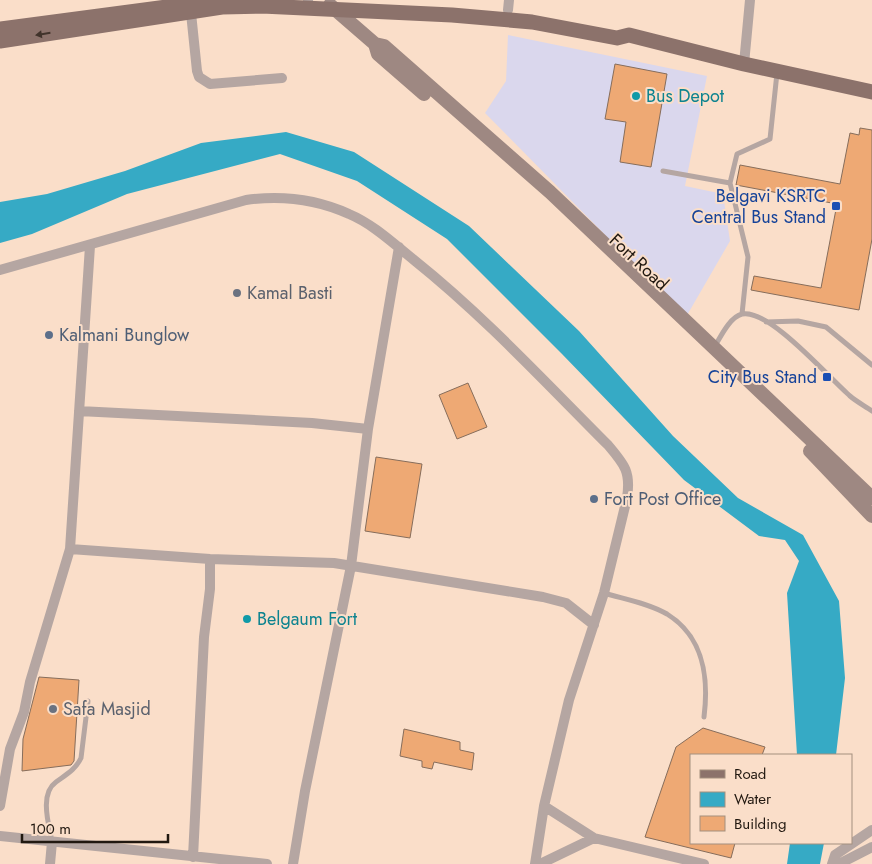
<svg xmlns="http://www.w3.org/2000/svg" width="872" height="864" font-family="Jost,sans-serif">
<rect width="100%" height="100%" fill="#fadec9"/>
<path fill="#dad7ed" d="M508,35L707,76L685,186L723,194L730,241L686,317L485,113L506,81Z"/>
<path fill="#36aac5" d="M286,132L354,152L469,226L579,331L673,436L738,498L803,535L839,601L845,678L836,755H797L787,593L799,561L785,540L759,536L684,480L562,354L447,239L357,181L280,154L127,194L32,234L0,243V202L47,194L125,171L201,143Z
M790,843H824L820,864H787Z"/>
<path fill="#eea974" stroke="#866d5b" d="M615,64L667,74L651,167L620,162L626,122L605,119Z
M860,128L872,130V239L859,310L751,290L754,276L821,288L837,204L736,185L740,165L840,184L850,133L859,135Z
M468,383L487,427L457,439L439,395Z
M376,457L422,464L410,538L365,531Z
M39,677L79,680L74,761L71,765L22,771L23,739Z
M703,728L765,747L762,755H691V843H735L731,858L645,837L676,747Z
M404,729L460,742V750L474,753L472,770L434,762L432,769L422,767V761L400,756Z"/>
<g fill="none" stroke-linecap="round" stroke-linejoin="round">
<path stroke="#b5a6a2" stroke-width="5" d="M663,171L730,183
M742,314L748,257L730,183L737,154L770,139L777,73
M766,322L798,321L826,327L872,365
M715,346C721,336 730,317 742,314C769,308 830,379 850,396C857,402 865,406 872,411
M604,593C624,599 648,603 667,614C704,637 709,677 704,717
M52,842C49,825 39,794 56,782C67,774 75,770 81,758L88,701"/>
<path stroke="#b5a6a2" stroke-width="10" d="M308,1V0
M508,10L509,0
M191,13L197,71L199,77L210,84L282,78
M744,64L750,0
M0,270L246,200C282,195 316,199 349,214C373,224 394,244 414,260C484,316 545,382 608,445C625,465 631,472 627,498L604,593L569,700L544,806L535,864
M79,411L312,423L368,429
M70,549L210,559L334,563L543,597L566,603L594,625
M0,806L10,749L24,712L30,682L70,549L90,246
M544,806L594,838L704,864
M0,836L267,864
M193,857L204,637L210,589V559
M50,864L52,842
M293,864L305,791L351,566L368,429L399,247
M540,864L594,838
M832,864L835,855L872,830
M835,864L841,863L872,847"/>
<path stroke="#9e8882" stroke-width="14" d="M330,5L375,44L384,46L550,192L872,498
M375,44L378,54L424,94
M810,451L872,516"/>
<path stroke="#8c726b" stroke-width="15" d="M0,29L212,1
M0,41L222,7L262,6L452,15L532,22L617,38L629,35L744,64L872,92"/>
</g>
<defs><path id="oneway-solid" d="M-6-.8H1V-3.2L6.5 0L1 3.2V.8H-6Z" transform="scale(1.25)"/></defs>
<use fill="#41332b" href="#oneway-solid" transform="translate(43 34) rotate(171)"/>
<g fill="#0f9aa8" stroke="#fadec9" stroke-width="2">
<circle cx="636" cy="96" r="5"/>
<circle cx="247" cy="619" r="5"/>
</g>
<g fill="#1a4fb4" stroke="#fadec9" stroke-width="2">
<rect x="831" y="201" width="10" height="10" rx="2.5"/>
<rect x="822" y="372" width="10" height="10" rx="2.5"/>
</g>
<g fill="#6b7280" stroke="#fadec9" stroke-width="2">
<circle cx="237" cy="293" r="5"/>
<circle cx="53" cy="709" r="5"/>
</g>
<g fill="#5c6f8a" stroke="#fadec9" stroke-width="2">
<circle cx="49" cy="335" r="5"/>
<circle cx="594" cy="499" r="5"/>
</g>
<g text-anchor="middle" stroke-width="4" stroke-linejoin="round" paint-order="stroke">
<g font-size="18" fill="#0d838f" stroke="#fadec9" text-anchor="start">
<text x="646" y="102">Bus Depot</text>
<text x="257" y="625">Belgaum Fort</text>
</g>
<g font-size="18" fill="#164399" stroke="#fadec9" text-anchor="end">
<text x="826" y="202">Belgavi KSRTC<tspan x="826" dy="21">Central Bus Stand</tspan></text>
<text x="817" y="383">City Bus Stand</text>
</g>
<g font-size="18" fill="#211810" stroke="#fadec9">
<text transform="translate(639 262) rotate(43)" y="6">Fort Road</text>
</g>
<g font-size="18" fill="#5b616d" stroke="#fadec9" text-anchor="start">
<text x="247" y="299">Kamal Basti</text>
<text x="63" y="715">Safa Masjid</text>
</g>
<g font-size="18" fill="#4e5e75" stroke="#fadec9" text-anchor="start">
<text x="59" y="341">Kalmani Bunglow</text>
<text x="604" y="505">Fort Post Office</text>
</g>
</g>
<rect x="690" y="754" width="162" height="90" fill="#fadec9" stroke="#a38f7f"/>
<rect x="700" y="770" width="25" height="8" fill="#8c726b" stroke="#a38f7f"/>
<text x="734" y="779" font-size="15" fill="#211810">Road</text>
<rect x="700" y="792" width="25" height="15" fill="#36aac5" stroke="#a38f7f"/>
<text x="734" y="804" font-size="15" fill="#211810">Water</text>
<rect x="700" y="816" width="25" height="15" fill="#eea974" stroke="#a38f7f"/>
<text x="734" y="829" font-size="15" fill="#211810">Building</text>
<path d="M22 834v8h146v-8" fill="none" stroke="#211810" stroke-width="2.5"/>
<text x="30" y="834" font-size="15" fill="#211810" stroke="#fadec9" stroke-width="4" paint-order="stroke">100 m</text>
</svg>
